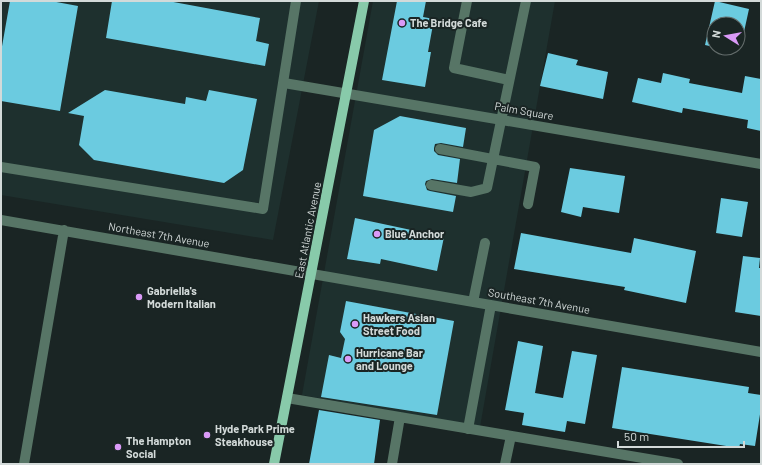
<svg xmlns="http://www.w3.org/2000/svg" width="762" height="465" font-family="Barlow,sans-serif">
<rect width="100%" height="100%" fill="#1a2524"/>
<path fill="#1e302e" d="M1,1H319L273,240L1,195Z
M373,1H555L480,427L302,395Z"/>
<path fill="#6bcbe0" d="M10,1H51L78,6L60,111L1,101V52Z
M112,1H168L260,18L256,41L269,44L265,66L106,38Z
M397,1H426L423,17L434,19L428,52H431L425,87L382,80Z
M715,1L749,9L742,41L738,40V24H714V47L705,45Z
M548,53L578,60L576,65L608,72L603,99L540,86Z
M663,73L690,79L689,83L742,93L745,76L761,79V131L747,128L748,120L683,108L682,113L632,102L638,78L661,83Z
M105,90L185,104L186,97L206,101L209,90L257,99L243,170L224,183L94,160L79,145L84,116L68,113Z
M400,116L466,128L463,147L441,143L435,144L434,148V151L438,155L460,159L457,183L432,179L426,181L425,184L427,190L430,191L456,196L453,212L363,196L374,130Z
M570,168L625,176L619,213L583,207L581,217L561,212Z
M721,198L748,202L742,237L716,233Z
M355,218L444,237L437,271L381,259L380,264L347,259Z
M521,233L631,253L634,238L696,251L686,303L624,290L625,287L514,269Z
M743,256L760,258L759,268H761V316L735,312Z
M346,301L454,321L437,415L321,397L329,355L341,358L345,339L340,332Z
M518,341L543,346L535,393L563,398L572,351L597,355L585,424L567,421L565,432L522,425L524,413L505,410Z
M622,367L749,387L748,393L761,395V408L755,446L740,444L739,448L612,428Z
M319,410L380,420L374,464H309Z"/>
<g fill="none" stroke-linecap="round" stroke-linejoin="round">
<path stroke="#577566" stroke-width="10" d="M467,1L454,68L509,80
M284,83L761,164
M440,149L535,167L528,204
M1,167L263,209L296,1
M431,185L471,192L487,188L526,1
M1,220L761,352
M473,302L485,243
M287,398L678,464
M468,429L491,305
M24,464L64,230
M392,464L400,417
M505,464L511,436"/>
<path stroke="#88caaa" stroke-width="10" d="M274,464L364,1"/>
</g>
<g fill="#da9af7" stroke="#1a2524" stroke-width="1.5">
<circle cx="402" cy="23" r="4"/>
<circle cx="377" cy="234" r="4"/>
<circle cx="139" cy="297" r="4"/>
<circle cx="355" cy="324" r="4"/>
<circle cx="348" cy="359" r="4"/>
<circle cx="207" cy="435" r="4"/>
<circle cx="118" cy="447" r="4"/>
</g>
<g text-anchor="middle" stroke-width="4" stroke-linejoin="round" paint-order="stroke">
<g font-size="11" font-weight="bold" fill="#d3dad9" stroke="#1a2524" text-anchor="start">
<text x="410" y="27">The Bridge Cafe</text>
<text x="385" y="238">Blue Anchor</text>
<text x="147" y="295">Gabriella's<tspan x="147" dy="13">Modern Italian</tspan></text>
<text x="363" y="322">Hawkers Asian<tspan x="363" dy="13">Street Food</tspan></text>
<text x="356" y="357">Hurricane Bar<tspan x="356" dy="13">and Lounge</tspan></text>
<text x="215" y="433">Hyde Park Prime<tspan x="215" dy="13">Steakhouse</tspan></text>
<text x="126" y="445">The Hampton<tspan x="126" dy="13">Social</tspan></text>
</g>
<g font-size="11" fill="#d3dad9" stroke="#1a2524">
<text transform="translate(524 111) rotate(10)" y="4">Palm Square</text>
<text transform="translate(308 230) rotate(-79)" y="4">East Atlantic Avenue</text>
<text transform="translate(159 235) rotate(10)" y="4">Northeast 7th Avenue</text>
<text transform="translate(539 301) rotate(10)" y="4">Southeast 7th Avenue</text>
</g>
</g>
<rect width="762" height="465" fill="none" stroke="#d3dad9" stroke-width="4"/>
<g transform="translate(726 36) rotate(281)"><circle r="19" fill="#1a2524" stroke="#646d6c"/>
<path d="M0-3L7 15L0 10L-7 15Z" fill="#da9af7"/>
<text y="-6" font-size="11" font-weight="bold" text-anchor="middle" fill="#d3dad9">N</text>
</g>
<path d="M618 441v6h126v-6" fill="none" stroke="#d3dad9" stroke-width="2"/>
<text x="624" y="441" font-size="12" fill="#d3dad9" stroke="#1a2524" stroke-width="3" paint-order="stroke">50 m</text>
</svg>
